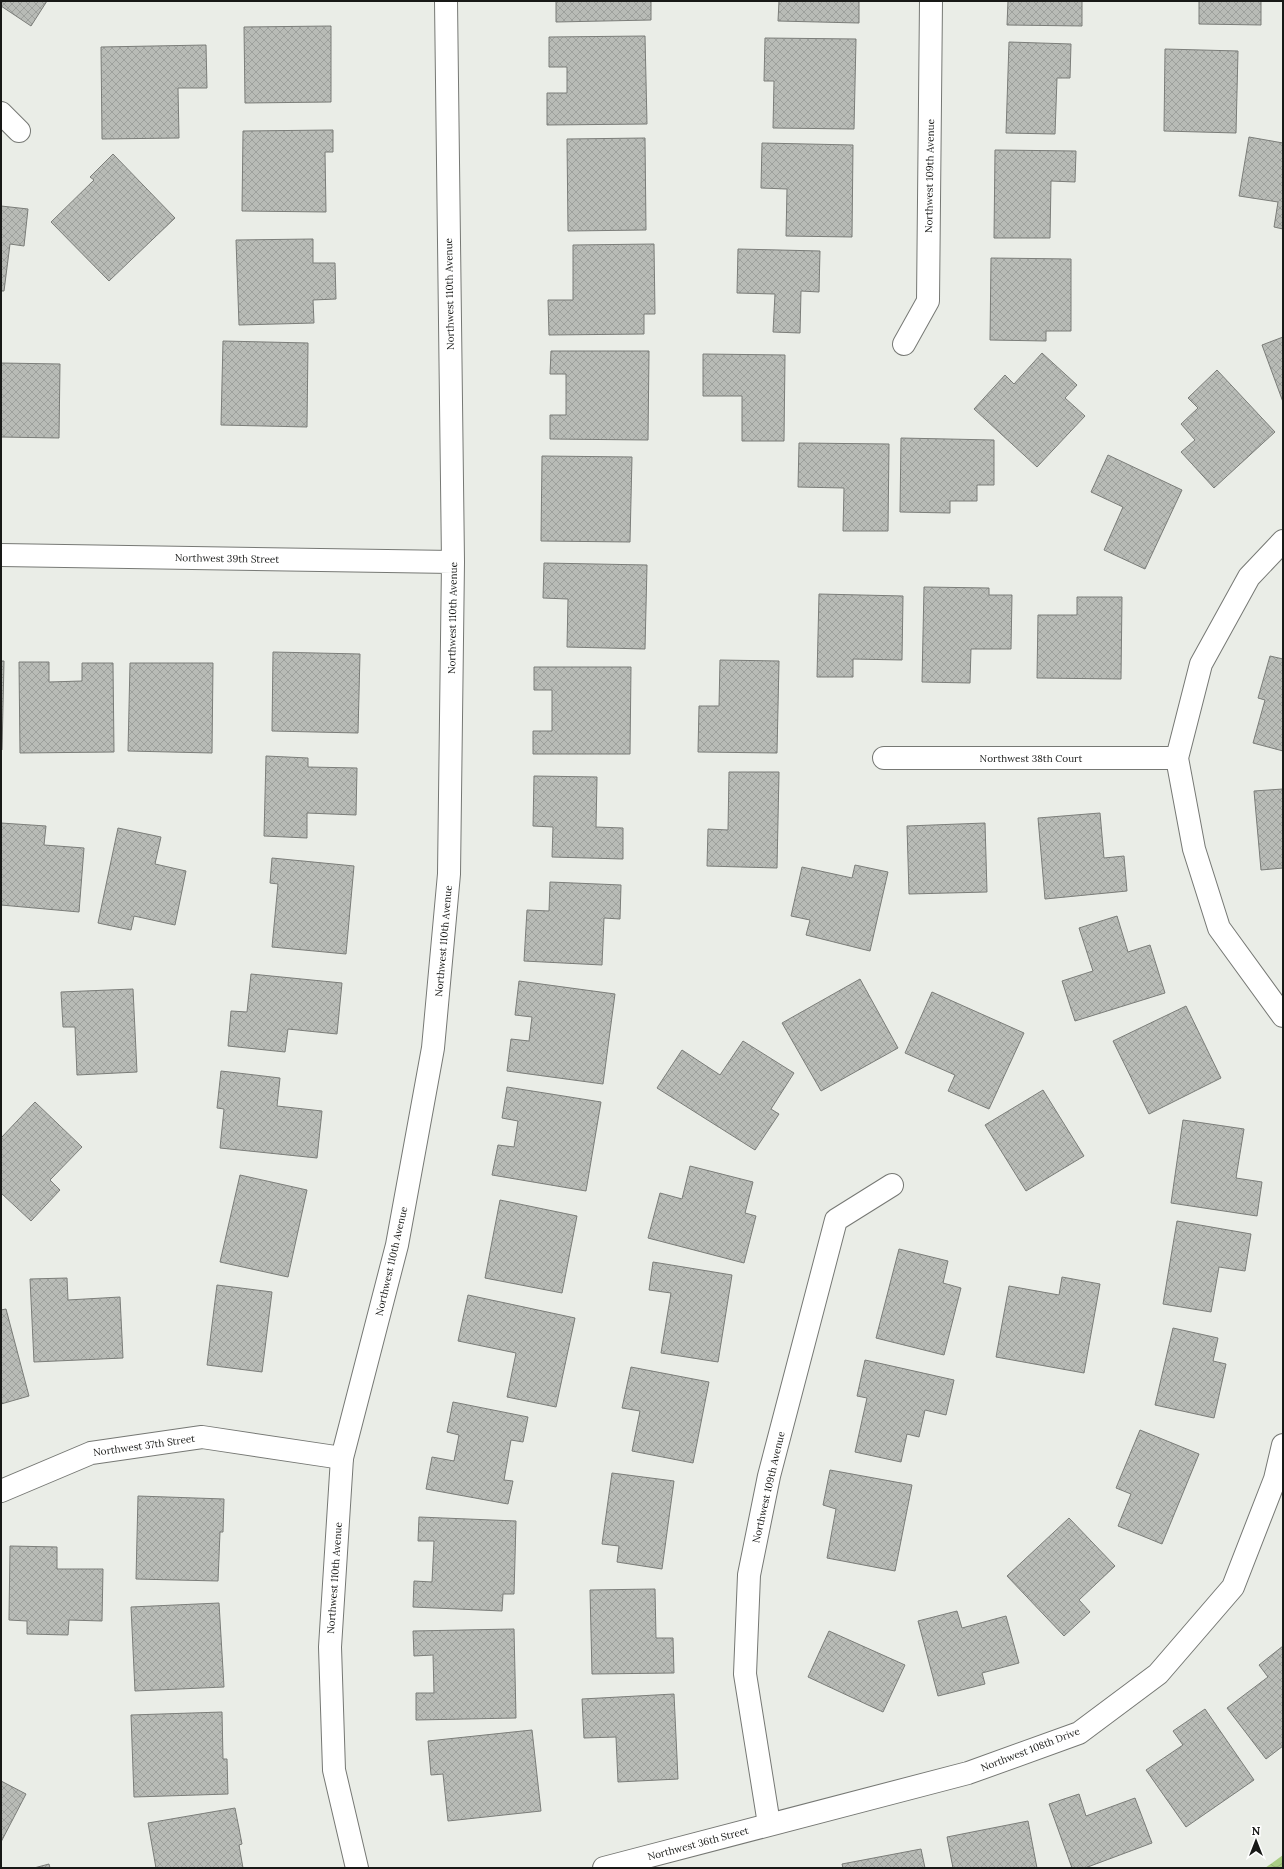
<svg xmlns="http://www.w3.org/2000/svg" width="1284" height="1869" font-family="Lora,serif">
<defs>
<pattern id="water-waves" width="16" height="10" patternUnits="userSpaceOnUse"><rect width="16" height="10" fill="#aace85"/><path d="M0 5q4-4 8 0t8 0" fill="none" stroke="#92b072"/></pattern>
<pattern id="building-cross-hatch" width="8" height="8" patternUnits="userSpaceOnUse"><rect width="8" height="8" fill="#b8bbb6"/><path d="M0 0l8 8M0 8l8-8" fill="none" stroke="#9da09c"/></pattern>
</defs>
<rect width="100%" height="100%" fill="#eaede7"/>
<path fill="url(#water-waves)" d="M1283,1855V1868H1265Z"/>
<path fill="url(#building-cross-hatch)" stroke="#7b7d79" d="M1,1H47L31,26L1,6Z
M556,1H651V20L556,22Z
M779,1H859V23L778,21Z
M1008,1H1082V26L1007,25Z
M1199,1H1261V25L1199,24Z
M331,26V102L245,103L244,27Z
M645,36L647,124L547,125V93H567V67H549V37Z
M765,38L856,39L854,129L773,128L774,81H764Z
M1009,42L1071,44L1070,78H1057L1055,134L1006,133Z
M206,45L207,88H178L179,138L102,139L101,47Z
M1165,49L1238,51L1236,133L1164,131Z
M333,130V152H325L326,212L242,211L243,131Z
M1249,137L1283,143V229L1274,227L1278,202L1239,196Z
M645,138L646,230L568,231L567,139Z
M762,143L853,145L852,237L786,236L787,189L761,188Z
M995,150L1076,151L1075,182L1051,181L1050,238H994Z
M113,154L175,218L109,281L51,222L94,180L90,177Z
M1,206L28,209L24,246L10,244L4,291H1Z
M313,239V263H335L336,299L313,300L314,323L239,325L236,240Z
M654,244L655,314H644V334L549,335L548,300H573V245Z
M738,249L820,251L819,292L801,291L800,333L773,332L775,294L737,293Z
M991,258L1071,259V331H1046V341L990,340Z
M1283,337V402L1262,345Z
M223,341L308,343L307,427L221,425Z
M551,351H649L648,440L550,439V415H566V374H550Z
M1042,353L1077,385L1065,398L1085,416L1037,467L974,409L1005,375L1014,384Z
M703,354L785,355L784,441H742V396H703Z
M1,363L60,364L59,438L1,437Z
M1217,370L1275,432L1214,488L1181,452L1195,440L1181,424L1198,408L1188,398Z
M901,438L994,440V485H977V501H950V513L900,512Z
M799,443L889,444L888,531H843L844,488L798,487Z
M1108,455L1182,490L1145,569L1104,550L1123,507L1091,492Z
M542,456L632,457L630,542L541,541Z
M544,563L647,565L645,649L567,647L568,599L543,598Z
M924,587L989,588V595H1012L1011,649H971L970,683L922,682Z
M819,594L903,596L902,660L853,659V677H817Z
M1077,597H1122L1121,679L1037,678L1038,615H1077Z
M273,652L360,654L358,733L272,731Z
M1270,656L1283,659V751L1253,743L1265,700L1258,698Z
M720,660L779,661L777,753L698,752L699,706H719Z
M1,661H4L2,750H1Z
M19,662H49V682L82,681V663H113L114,752L20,753Z
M130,663H213L212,753L128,751Z
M534,667H631L630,754H533V731H552V690H534Z
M266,756L308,758V767L357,768L356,815L307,813V838L264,836Z
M729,772H779L777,868L707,866L708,829L728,830Z
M534,776L597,777L596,827L623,828V859L552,857L553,827L533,826Z
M1283,789V868L1261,870L1254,791Z
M1100,813L1104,858L1124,856L1127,891L1045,899L1038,818Z
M1,823L46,826L44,845L84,848L79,912L1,905Z
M985,823L987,892L909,894L907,826Z
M118,828L161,837L155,864L186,871L175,925L134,916L131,930L98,923Z
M272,858L354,866L346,954L272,947L278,884L270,883Z
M855,865L888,872L870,951L806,935L810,920L791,916L802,867L852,878Z
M550,882L621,885L620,919L604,918L602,965L524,961L527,910L549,911Z
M1117,916L1128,952L1150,945L1165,993L1075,1021L1062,981L1093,971L1079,928Z
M251,974L342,983L337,1034L288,1029L285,1052L228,1046L231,1011L247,1012Z
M860,979L898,1048L821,1091L782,1023Z
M519,981L615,994L603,1084L507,1071L511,1039L529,1041L532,1017L515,1015Z
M133,989L137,1072L77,1075L75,1027H63L61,992Z
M932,992L1024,1033L989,1109L948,1091L955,1075L905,1053Z
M1186,1006L1221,1078L1149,1114L1113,1041Z
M743,1041L794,1073L771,1109L779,1114L755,1150L657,1088L682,1050L720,1075Z
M221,1071L280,1078L277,1106L322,1111L317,1158L220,1148L224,1109L217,1108Z
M507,1087L601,1102L586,1191L492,1175L498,1145L514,1147L518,1121L502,1118Z
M1043,1090L1084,1156L1026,1191L985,1125Z
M35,1102L82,1147L50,1180L60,1190L31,1221L1,1193V1138Z
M1183,1120L1244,1129L1236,1178L1262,1182L1257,1216L1171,1203Z
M690,1166L753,1182L745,1213L756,1216L744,1263L648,1238L660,1193L682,1199Z
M240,1175L307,1190L288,1277L220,1262Z
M500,1200L577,1216L562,1293L485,1278Z
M1177,1221L1251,1234L1245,1271L1219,1267L1211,1312L1163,1304Z
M899,1249L948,1261L943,1283L961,1288L944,1355L876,1338Z
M653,1262L732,1275L718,1362L661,1353L671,1293L649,1290Z
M1062,1277L1100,1284L1084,1373L996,1357L1009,1286L1059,1295Z
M67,1278L68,1300L120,1297L123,1358L34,1362L30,1279Z
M217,1285L272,1292L262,1372L207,1365Z
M468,1295L575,1318L556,1407L507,1397L516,1353L458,1341Z
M6,1309L29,1396L1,1404V1310Z
M1173,1328L1218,1338L1213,1361L1226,1364L1214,1418L1155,1405Z
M865,1360L954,1380L946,1415L925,1410L919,1437L907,1434L901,1462L855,1452L867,1398L857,1396Z
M631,1367L709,1382L693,1463L632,1451L640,1411L622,1408Z
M453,1402L528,1417L523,1442L511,1440L504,1480L513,1481L508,1504L426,1489L432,1457L454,1461L459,1435L447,1432Z
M1140,1430L1199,1454L1162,1544L1118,1526L1131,1494L1116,1488Z
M830,1470L912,1485L895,1571L827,1558L836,1509L823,1505Z
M612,1473L674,1481L662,1569L617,1562L619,1546L602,1544Z
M138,1496L224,1499L223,1532H220L218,1581L136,1579Z
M419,1517L516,1521L514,1594H503L502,1611L413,1607L414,1581L432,1582L434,1541H418Z
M1069,1518L1115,1566L1079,1600L1090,1612L1064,1636L1007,1576Z
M10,1546L57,1547V1569H103L102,1621L69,1620L68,1635L27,1634V1621L9,1620Z
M655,1589L656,1638H673L674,1673L592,1674L590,1590Z
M219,1603L224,1687L135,1691L131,1607Z
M957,1611L962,1628L1006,1616L1019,1663L982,1673L985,1684L938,1696L918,1621Z
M514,1629L516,1718L416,1720V1693H434L433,1655L414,1656L413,1631Z
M829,1631L905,1665L883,1712L808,1677Z
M1283,1646V1746L1266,1759L1227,1708L1268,1677L1259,1665Z
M674,1694L678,1779L618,1782L616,1737L584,1738L582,1699Z
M1205,1709L1254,1780L1186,1827L1146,1770L1183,1745L1173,1731Z
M222,1712L223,1759H227L228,1794L134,1797L131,1715Z
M532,1730L541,1811L448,1821L443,1774L431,1775L428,1741Z
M1,1781L26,1794L1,1842Z
M1079,1794L1086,1816L1135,1798L1152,1843L1085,1868H1072L1049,1804Z
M235,1808L242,1844L239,1845L243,1868H156L148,1823Z
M1028,1821L1037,1868H953L947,1837Z
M921,1849L925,1868H843L842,1864Z
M49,1864L50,1868H34Z"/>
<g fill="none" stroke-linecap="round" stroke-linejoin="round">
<defs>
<path id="street" d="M1,113L19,131
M904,344L928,301L931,1
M1283,541L1249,577L1201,664L1177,758L1194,849L1219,928L1283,1016
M884,758H1177
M1,1491L91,1453L202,1437L342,1458
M769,1824L745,1674L749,1575L769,1476L836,1220L892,1185
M604,1868L968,1773L1079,1733L1158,1674L1233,1587L1275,1479L1283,1445"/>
<path id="secondary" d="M1,555L453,562
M357,1868L334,1770L330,1647L342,1458L397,1245L433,1048L449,874L453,562L446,1"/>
</defs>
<use href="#street" stroke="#767874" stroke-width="24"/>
<use href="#secondary" stroke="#767874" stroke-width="24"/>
<use href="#street" stroke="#fff" stroke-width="22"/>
<use href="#secondary" stroke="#fff" stroke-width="22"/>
</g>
<g text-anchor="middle" stroke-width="3" stroke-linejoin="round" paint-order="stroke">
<g font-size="10" fill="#181917" stroke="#fff">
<text transform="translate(929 176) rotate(-89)" y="4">Northwest 109th Avenue</text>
<text transform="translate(449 294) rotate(-91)" y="4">Northwest 110th Avenue</text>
<text transform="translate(227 558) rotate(1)" y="4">Northwest 39th Street</text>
<text transform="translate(452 618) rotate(-89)" y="4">Northwest 110th Avenue</text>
<text x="1031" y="762">Northwest 38th Court</text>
<text transform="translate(443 941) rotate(-85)" y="4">Northwest 110th Avenue</text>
<text transform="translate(391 1261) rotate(-77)" y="4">Northwest 110th Avenue</text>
<text transform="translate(144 1445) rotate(-8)" y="4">Northwest 37th Street</text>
<text transform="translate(768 1487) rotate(-77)" y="4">Northwest 109th Avenue</text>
<text transform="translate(334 1578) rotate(-86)" y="4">Northwest 110th Avenue</text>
<text transform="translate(1030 1749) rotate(-21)" y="4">Northwest 108th Drive</text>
<text transform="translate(698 1843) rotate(-15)" y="4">Northwest 36th Street</text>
</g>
</g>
<rect width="1284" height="1869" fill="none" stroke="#181917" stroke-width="4"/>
<g transform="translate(1256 1841)" stroke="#ffffff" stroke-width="3" paint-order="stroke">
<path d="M0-3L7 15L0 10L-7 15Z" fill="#181917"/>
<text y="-6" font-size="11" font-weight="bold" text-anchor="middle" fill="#181917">N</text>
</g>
</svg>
